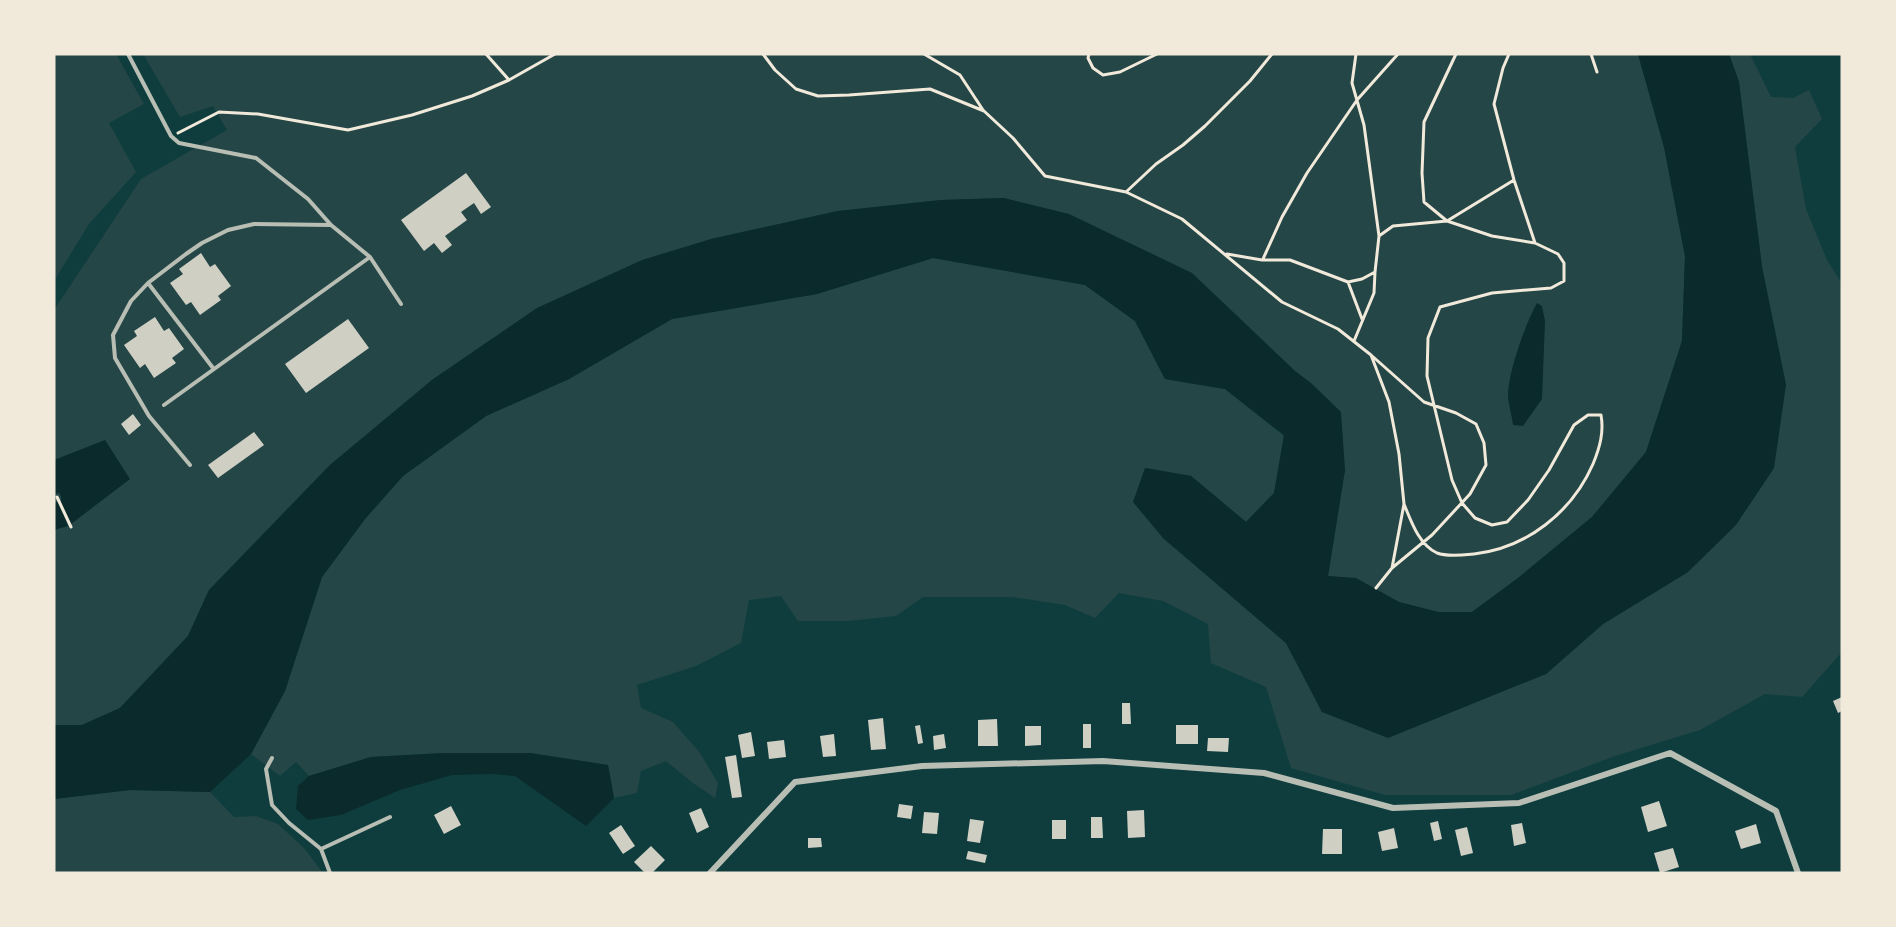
<svg xmlns="http://www.w3.org/2000/svg" width="1896" height="927" font-family="'Nunito Sans',sans-serif">
<rect width="100%" height="100%" fill="#0f3d3e"/>
<path fill="#244646" d="M54,54H116L144,104L109,123L136,172L89,224L54,281Z
M143,54H1638L1664,147L1685,256L1682,341L1646,452L1592,517L1518,578L1472,612H1438L1399,602L1356,579L1328,576L1345,470L1312,384L1295,371L1244,324L1004,198L941,200L838,211L711,239L537,308L432,380L330,465L209,590L188,636L120,708L82,725H54V310L141,179L227,130L213,106L180,117Z
M1729,54H1750L1771,97L1793,98L1809,90L1822,119L1795,147L1806,209L1827,260L1842,284V652L1802,697L1765,694L1700,730L1615,756L1511,795H1385L1291,768L1266,687L1211,663L1208,624L1163,601L1119,593L1095,618L1065,605L1012,597H923L896,616L848,621H798L781,596L749,600L741,643L696,666L637,685L641,708L673,722L700,753L718,783L715,798L693,783L666,761L641,771L637,793L614,798L608,765L530,753H444L371,757L309,776L296,762L280,776L251,754L285,691L322,577L365,519L403,476L486,416L569,379L672,319L817,294L933,258L1085,285L1135,321L1165,379L1225,389L1284,436L1274,493L1246,522L1191,476L1145,468L1163,538L1286,643L1322,712L1546,674L1603,624L1688,572L1786,385L1762,267L1739,82Z
M130,790L210,792L234,817L256,816L278,824L304,848L323,873H54V799Z"/>
<path fill="#0a2a2b" d="M1638,54H1729L1739,82L1762,267L1786,385L1774,468L1736,525L1688,572L1603,624L1546,674L1388,738L1322,712L1286,643L1163,538L1133,502L1145,468L1191,476L1246,522L1274,493L1284,435L1225,389L1165,379L1135,321L1085,285L933,258L817,294L672,319L569,379L486,416L403,476L365,519L322,577L285,691L251,754L210,792L130,790L54,799V725H82L120,708L188,636L209,590L330,465L432,380L537,308L642,260L711,239L838,211L941,200L1004,198L1069,214L1192,273L1295,371L1312,384L1341,412L1345,470L1328,576L1356,578L1399,602L1438,612H1472L1518,578L1592,517L1646,452L1682,341L1685,256L1664,147Z
M1537,303L1542,306L1545,321L1542,399L1523,426L1513,425C1512,416 1509,406 1508,397C1508,372 1525,325 1537,303Z
M105,440L130,479L71,524L61,502V496L59,493L54,494V460Z
M54,502H58L68,526L54,530Z
M444,753H530L608,765L614,798L586,826L515,776L491,774L452,775L400,790L341,815L308,820L296,809L298,786L309,776L371,757Z"/>
<path fill="#cfcfc3" d="M466,173L491,207L481,214L474,203L461,212L467,220L445,236L452,245L442,253L434,243L424,251L401,220Z
M201,253L210,267L215,264L231,286L218,296L221,300L200,315L191,302L186,305L170,283L183,274L179,269Z
M155,317L164,331L169,328L184,349L172,358L176,363L154,378L145,364L140,368L124,345L137,336L134,331Z
M348,319L369,348L306,393L285,364Z
M133,414L141,425L129,435L121,424Z
M254,432L264,445L218,478L208,465Z
M1842,697V711L1838,713L1833,701Z
M1122,703H1130L1131,724H1122Z
M883,718L886,749L871,750L868,720Z
M997,719L998,746H978V720Z
M1083,724H1091V748H1083Z
M920,725L923,743L918,744L915,726Z
M1176,725H1198V744H1176Z
M1025,726H1041V745L1025,746Z
M751,732L755,756L742,758L738,735Z
M834,734L836,756L823,757L820,736Z
M944,734L946,748L934,750L933,736Z
M1208,738H1229L1228,752L1207,751Z
M784,740L786,757L769,759L767,742Z
M736,755L742,797L732,798L725,757Z
M1659,801L1667,826L1648,832L1641,807Z
M899,804L913,806L911,819L897,817Z
M451,806L461,825L444,834L434,815Z
M701,808L709,827L697,833L689,813Z
M1144,810L1145,837L1128,838L1127,811Z
M924,812L939,813L937,834L922,833Z
M1091,817H1102L1103,838H1091Z
M970,819L984,821L980,843L967,841Z
M1052,820H1066V839H1052Z
M1438,821L1442,839L1434,841L1430,823Z
M1522,823L1526,843L1514,846L1511,825Z
M1756,824L1761,843L1741,849L1735,831Z
M621,825L635,846L623,854L609,833Z
M1467,827L1473,853L1461,856L1455,830Z
M1394,828L1398,848L1382,851L1378,832Z
M1323,829H1342V854H1322Z
M808,838H821L822,847L808,848Z
M651,846L665,860L652,873H645L634,862Z
M1673,848L1679,867L1660,873L1654,853Z
M968,851L987,855L985,863L966,859Z"/>
<g fill="none" stroke-linecap="round" stroke-linejoin="round">
<path stroke="#f1e9da" stroke-width="3" d="M486,54L509,80L555,54
M763,54L775,70L796,89L818,96L849,95L930,89L984,111L1013,138L1045,176L1126,192L1156,164L1183,145L1205,126L1250,81L1272,54
M924,54L960,75L983,110
M1089,54L1088,58L1093,68L1103,75L1120,72L1157,54
M1509,54L1503,68L1494,104L1514,180L1535,243
M1591,54L1597,72
M178,133L219,112L258,114L348,130L412,115L472,96L509,80
M1126,192L1182,219L1282,302L1338,329L1371,355L1389,402L1399,454L1404,504L1392,568L1432,535L1470,494L1486,465L1484,443L1476,424L1456,413L1424,402L1371,355
M1379,236L1393,226L1447,221L1514,180
M1227,254L1262,260H1290L1348,282L1362,279L1375,272L1379,236L1364,125L1352,83L1356,54
M1263,259L1282,217L1307,173L1357,100L1398,54
M1348,282L1362,319
M1354,341L1374,293L1375,272
M57,497L71,527
M1404,504C1411,521 1419,545 1437,553C1447,557 1463,555 1474,554C1527,548 1572,512 1593,464C1600,447 1604,432 1601,415H1588L1574,425L1549,470L1528,500L1507,522L1492,525L1475,518L1462,503L1452,480L1427,376L1428,338L1440,307L1492,293L1551,288L1564,281V263L1558,254L1535,243L1492,236L1447,221L1424,202L1422,173L1424,122L1456,54
M1376,588L1392,568"/>
<path stroke="#b8beb3" stroke-width="4" d="M128,54L171,136L179,143L256,158L308,199L331,225L370,257L401,304
M148,283L213,368
M164,405L370,257
M190,465L149,416L115,358L113,335L131,301L148,283L186,254L202,243L228,230L254,224L331,225
M272,758L266,769L272,805L289,823L321,849L330,873
M321,849L390,817"/>
<path stroke="#b8beb3" stroke-width="6" d="M710,873L795,782L922,766L1103,761L1264,773L1393,808L1519,803L1670,753L1776,811L1798,873"/>
</g>
<rect width="1896" height="927" fill="none" stroke="#f1e9da" stroke-width="111"/>
</svg>
